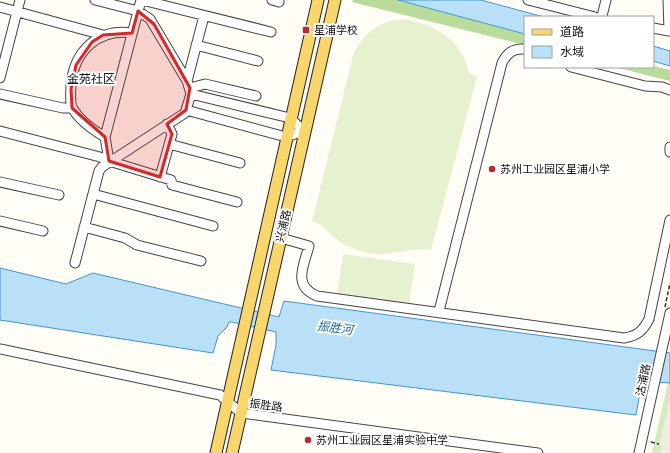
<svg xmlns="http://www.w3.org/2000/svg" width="670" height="453" font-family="Merriweather,'Noto Sans SC',serif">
<rect width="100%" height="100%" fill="#fffdf5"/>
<path fill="#d5ebbd" d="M670,372V453H652L668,382Z"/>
<path fill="#b9dc9c" d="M353,0H398L525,34V45L352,2Z
M653,66L670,70V81L615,67Z"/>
<path fill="#e6f2cf" d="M405,19C436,25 462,40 469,73L477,77L431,250C408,246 387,259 364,252C354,250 344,245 336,239C325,230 326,226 312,221L353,56C364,32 378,21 405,19Z
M343,254L415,264L409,305L337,295Z"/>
<path fill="#f1ede2" d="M670,399V453H660L662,446L659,445Z"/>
<path fill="#b9e0f7" stroke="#3f96cf" d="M398,0H481L544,17H525V34Z
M653,46L670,51V66L653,61Z
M0,268L66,284L93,273L279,317L284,301L670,353V383L642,381L636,415L271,370L276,345V332L232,322H229L227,327L218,336L213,353L0,320Z"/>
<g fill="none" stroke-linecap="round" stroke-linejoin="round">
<defs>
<path id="minor" d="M142,0L271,32
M272,0L279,2
M528,0L595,17
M0,7L103,35
M602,16L606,0
M653,28L669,31L668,0
M196,45L258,61
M571,67L645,86L662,87L670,90
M0,78L20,0
M187,81L204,16
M190,88L205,84L256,96
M0,94L63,108H72
M186,110L286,137L304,131L290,118L191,94
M0,131L100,157L109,161L171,180L172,185L237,202
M105,137C93,130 80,121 73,109C69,102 71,93 71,85C74,51 98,28 132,33
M169,144L240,163
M670,147V152
M109,161L105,137L141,0
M160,177L172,134L167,124
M0,182L59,195
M93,194L213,226
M0,221L43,231
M84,227L125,238L137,245L201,261
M281,238L309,246C304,265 292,286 317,296L624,338C637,336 643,331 649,319L670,220
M75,263L99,171L102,167L185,113L191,94L187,81L150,19L138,11L95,0
M439,311L502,63C507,53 513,48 525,49
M0,349L220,395L241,413L538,453
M639,453L670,313"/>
<path id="major" d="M216,453L318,0
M232,453L335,0"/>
</defs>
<use href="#minor" stroke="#444" stroke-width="11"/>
<use href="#major" stroke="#222" stroke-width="13"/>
<path stroke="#333" stroke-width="1.5" stroke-dasharray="4 2" stroke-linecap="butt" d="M665,307L670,283
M651,442L659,444"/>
<use href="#minor" stroke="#fff" stroke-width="9"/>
<use href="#major" stroke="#f9d66b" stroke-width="11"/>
</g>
<path fill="#d62828" fill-opacity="0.2" stroke="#d62828" stroke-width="3" stroke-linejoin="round" d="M138,11L154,24L190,88L186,110L167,124L172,134L160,177L109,161L105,137L72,108L71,89L76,65L92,42L103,35L132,33Z"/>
<g fill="#c4262e" stroke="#fff" stroke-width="1.5">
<rect x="302" y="26" width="8" height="8" rx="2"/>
<circle cx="492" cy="169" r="4"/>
<circle cx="308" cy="440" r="4"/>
</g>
<g text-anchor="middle" stroke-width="4" stroke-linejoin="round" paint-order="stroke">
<g font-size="11" fill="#111" stroke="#fff" text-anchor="start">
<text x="314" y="34">星浦学校</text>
<text x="500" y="173">苏州工业园区星浦小学</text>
<text x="316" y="444">苏州工业园区星浦实验中学</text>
</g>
<g font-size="11" fill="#111" stroke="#fff">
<text transform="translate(283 226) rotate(-77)" y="4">兴浦路</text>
<text transform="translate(643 380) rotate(-78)" y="4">沽浦路</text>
<text transform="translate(266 405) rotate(8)" y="4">振胜路</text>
</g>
<g font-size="12" fill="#111" stroke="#fff">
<text x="91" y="83">金苑社区</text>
</g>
<g font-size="12" font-style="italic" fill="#1768a6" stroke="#fff">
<text transform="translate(335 328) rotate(7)" y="4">振胜河</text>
</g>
</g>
<rect x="524" y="16" width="130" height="52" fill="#ffffff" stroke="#a0a0a0"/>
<rect x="532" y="29" width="20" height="6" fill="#f9d66b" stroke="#a0a0a0"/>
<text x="560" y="36" font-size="12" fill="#111111">道路</text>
<rect x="532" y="46" width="20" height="12" fill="#b9e0f7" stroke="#a0a0a0"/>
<text x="560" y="56" font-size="12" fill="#111111">水域</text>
</svg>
